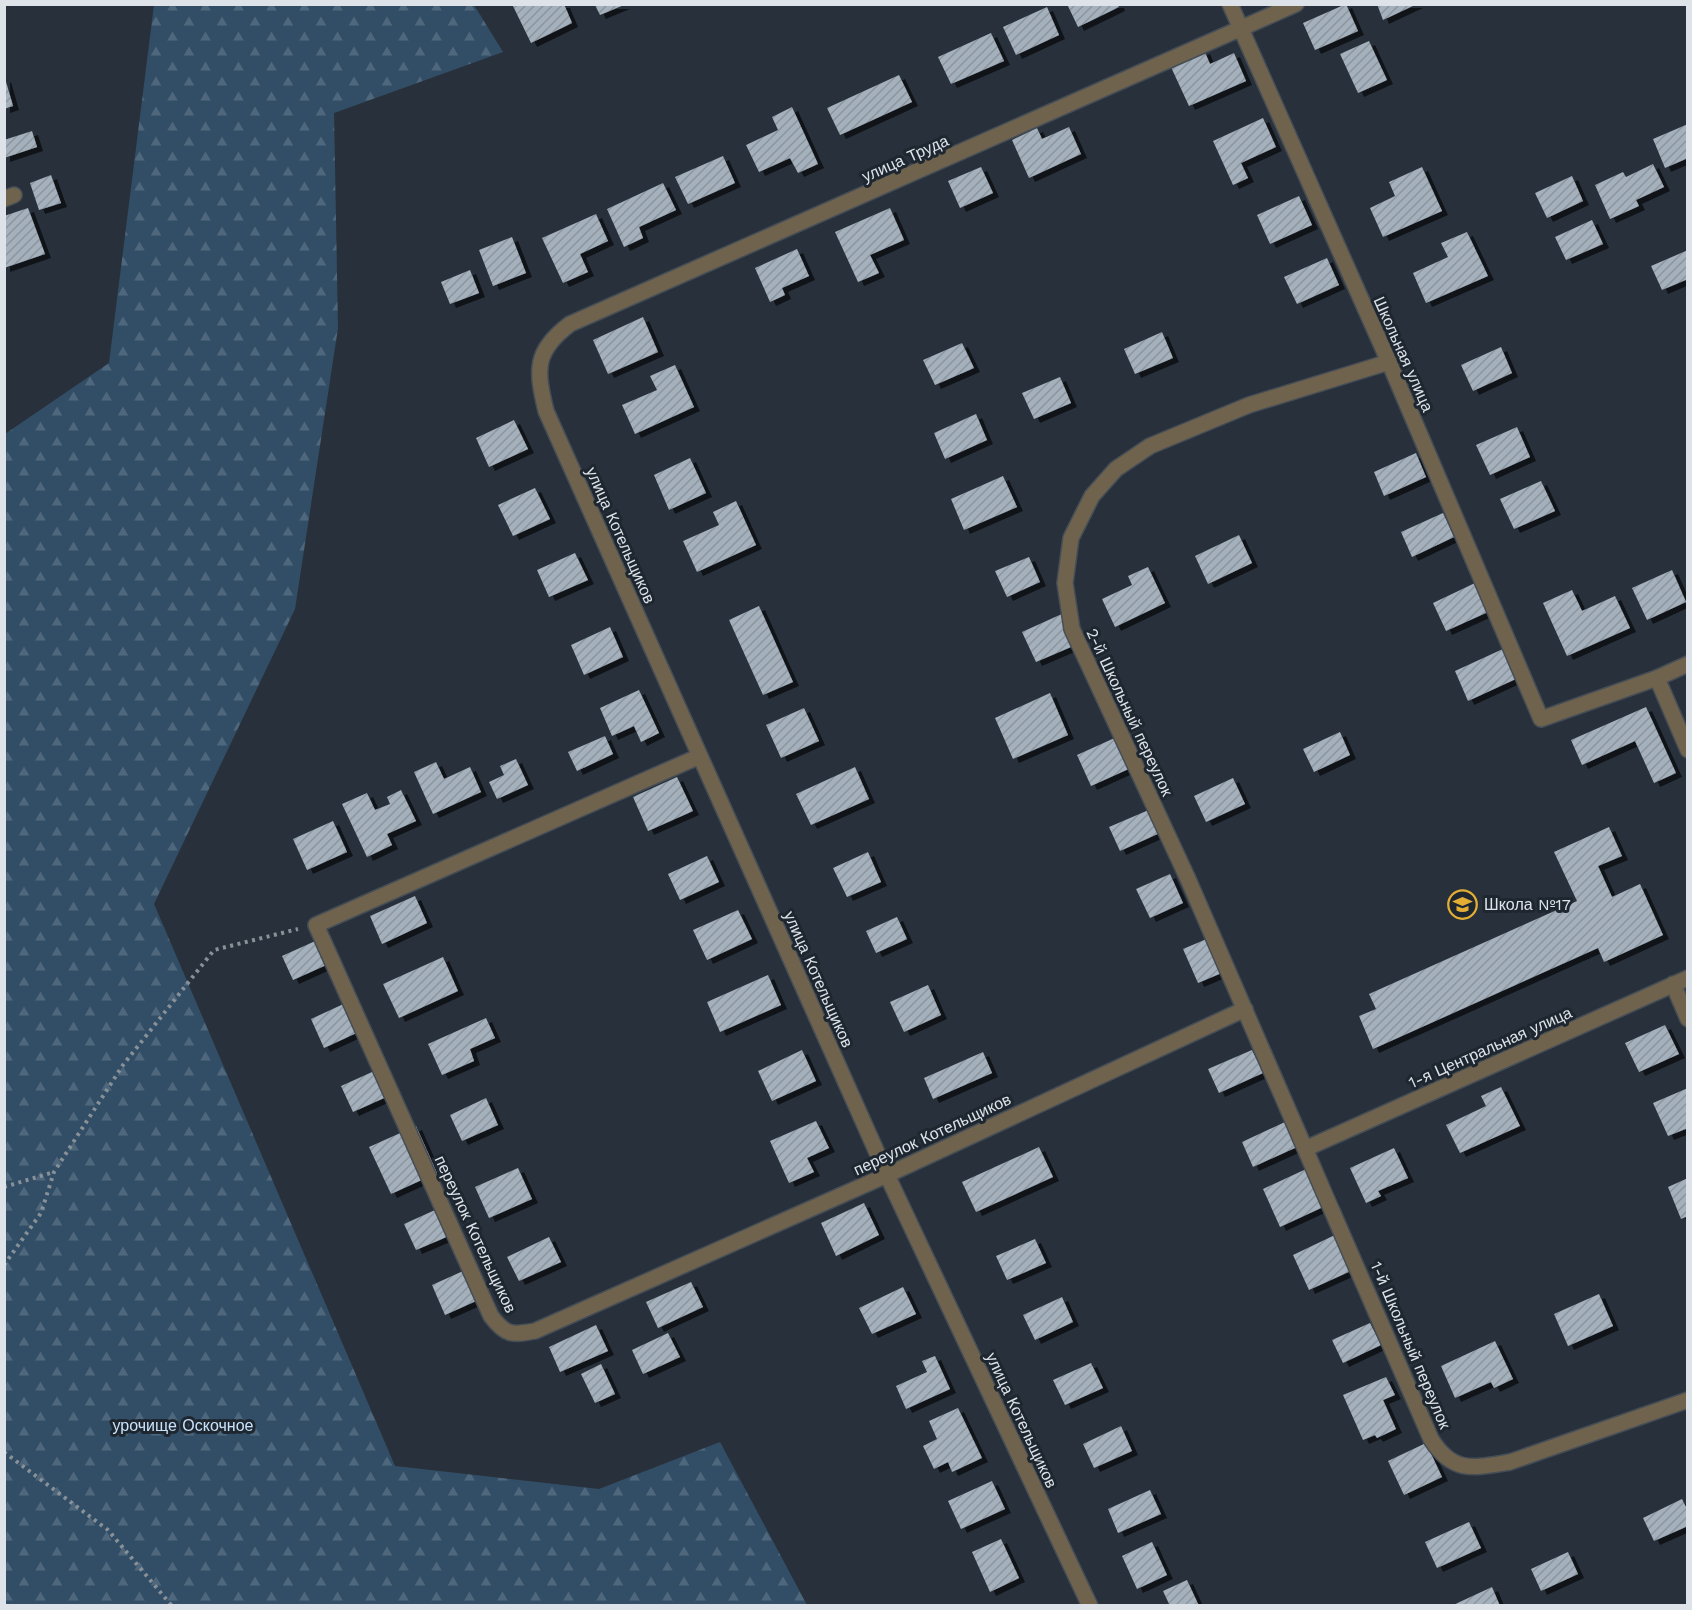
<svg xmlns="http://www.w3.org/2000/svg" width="1692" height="1610" font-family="'Work Sans',sans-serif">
<defs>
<pattern id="forest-firs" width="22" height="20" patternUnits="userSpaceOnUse" patternTransform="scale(1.5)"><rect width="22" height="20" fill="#324e66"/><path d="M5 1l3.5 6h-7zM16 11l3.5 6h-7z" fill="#4f677c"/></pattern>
<pattern id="building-hatch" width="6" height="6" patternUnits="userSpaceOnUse" patternTransform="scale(1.5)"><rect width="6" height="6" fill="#a4b0bc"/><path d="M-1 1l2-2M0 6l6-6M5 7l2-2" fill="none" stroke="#8c959e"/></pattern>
<filter id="shadow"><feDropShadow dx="6" dy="4" stdDeviation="0" flood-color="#0009"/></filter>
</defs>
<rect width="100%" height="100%" fill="#28313b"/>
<path fill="url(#forest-firs)" d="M154,5H474L503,52L334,113L338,328L295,609L154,904L395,1466L599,1489L720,1442L807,1605H5V434L109,363Z"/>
<path fill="url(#building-hatch)" filter="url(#shadow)" d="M512,4H564L572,23L531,43Z
M1067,4H1118L1119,7L1078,27Z
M1346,4L1358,31L1315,50L1303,23Z
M1377,4H1417L1383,20Z
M595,5H624L600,15Z
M1047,7L1059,35L1016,55L1003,27Z
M991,33L1004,61L951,84L938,57Z
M1369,41L1387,80L1358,93L1340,54Z
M1204,50L1210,64L1234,53L1246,81L1189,106L1170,65Z
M899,75L912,102L840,135L827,108Z
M5,78L13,106L4,109V79Z
M792,107L818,164L798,173L790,158L759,172L746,145L778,130L772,117Z
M1263,118L1276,147L1241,163L1248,178L1233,185L1213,141Z
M1688,124V158L1665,168L1653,139Z
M1069,127L1081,154L1029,178L1012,140L1037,128L1042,139Z
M32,131L37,147L4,158V140Z
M723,156L735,183L688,204L675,177Z
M1653,164L1664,187L1636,200L1639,206L1610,219L1595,185L1623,172L1626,177Z
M981,167L993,193L960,208L948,181Z
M1422,167L1442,211L1383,237L1370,208L1395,196L1389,182Z
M51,175L61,203L39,210L30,183Z
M1572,176L1583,201L1547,218L1535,193Z
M663,183L676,210L639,227L643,238L624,247L607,209Z
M1299,196L1312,225L1270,244L1257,215Z
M28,208L45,254L4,268V216Z
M890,208L904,240L870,255L879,273L858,282L835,232Z
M596,214L608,241L580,254L588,272L563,283L542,238Z
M1592,220L1603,244L1566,260L1555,237Z
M1467,232L1488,276L1426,303L1413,273L1448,257L1441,243Z
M512,237L526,273L493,286L479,250Z
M797,249L809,276L782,288L785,295L770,302L755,268Z
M1688,250V279L1662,290L1651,266Z
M1327,258L1339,285L1297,304L1284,277Z
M470,270L479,293L450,304L441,282Z
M643,317L658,352L608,374L593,340Z
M1162,332L1173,358L1135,374L1124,349Z
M962,343L974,368L935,385L923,360Z
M1501,347L1512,373L1473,391L1461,365Z
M675,365L694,407L635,434L622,405L657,390L650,376Z
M1060,377L1071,403L1034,419L1022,393Z
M976,414L987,440L945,459L934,433Z
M514,420L528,449L489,467L476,438Z
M1517,427L1530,457L1490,475L1476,445Z
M1416,453L1426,477L1384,496L1374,472Z
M690,458L706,493L669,510L654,475Z
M1003,476L1017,507L964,530L951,499Z
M1541,481L1555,511L1514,529L1500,499Z
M535,488L550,519L513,536L498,505Z
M736,501L756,545L697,572L683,541L719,525L713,512Z
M1443,513L1454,537L1412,557L1401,532Z
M1239,535L1252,563L1208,584L1195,556Z
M575,553L588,580L549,597L537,570Z
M1029,557L1040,582L1007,597L995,571Z
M1148,567L1165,603L1115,627L1102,599L1132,585L1128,576Z
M1672,570L1686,602L1647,620L1632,588Z
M1475,583L1488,612L1446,631L1433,603Z
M1572,590L1582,611L1615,596L1630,628L1567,656L1543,603Z
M759,606L793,682L763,695L729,620Z
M1064,613L1078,644L1036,662L1022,632Z
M610,627L623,657L584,675L571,645Z
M1505,648L1518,678L1468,701L1455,671Z
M639,690L659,733L641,742L634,726L612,736L600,708Z
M1050,693L1068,735L1013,759L995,718Z
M1646,707L1676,773L1654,783L1635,741L1582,765L1571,740Z
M804,708L819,741L781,758L766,725Z
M1340,732L1350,755L1314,772L1303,749Z
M605,736L613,754L577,771L568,752Z
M1119,736L1133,767L1091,786L1077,755Z
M516,759L528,785L497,799L489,782L504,775L500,766Z
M436,762L444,779L470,767L481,792L433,814L414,772Z
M855,767L869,799L811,825L796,794Z
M677,777L693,811L648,831L633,797Z
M1233,778L1245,804L1206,822L1194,796Z
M401,790L416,821L387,834L392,845L367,857L342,804L367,793L375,810L390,804L387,797Z
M1151,809L1162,832L1120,851L1109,827Z
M333,821L347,852L307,870L293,839Z
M1609,827L1622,856L1598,866L1612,897L1640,884L1663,935L1604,962L1598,948L1373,1049L1359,1016L1376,1009L1369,994L1577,901L1554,852Z
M868,852L881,882L847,897L833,868Z
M707,856L719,882L680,900L668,874Z
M1170,874L1183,903L1150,918L1136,889Z
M415,896L427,923L382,944L370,916Z
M738,910L752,939L707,960L693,930Z
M897,917L907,939L876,953L866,931Z
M322,938L333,962L293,980L282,956Z
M1209,938L1224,972L1198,983L1183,949Z
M443,957L458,991L399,1018L383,984Z
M768,975L781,1005L720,1032L707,1002Z
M928,985L941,1015L904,1032L890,1002Z
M350,1001L363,1030L324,1048L311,1019Z
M486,1018L495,1038L470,1049L474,1061L442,1075L428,1044Z
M1665,1025L1679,1054L1639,1072L1625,1043Z
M802,1050L816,1081L772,1101L758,1071Z
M1252,1050L1263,1073L1219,1093L1208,1069Z
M983,1052L992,1073L933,1099L924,1078Z
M381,1068L393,1094L353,1112L341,1086Z
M1501,1087L1520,1126L1460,1153L1446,1125L1486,1106L1481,1096Z
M1688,1088V1128L1668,1136L1653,1103Z
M486,1098L498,1125L462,1141L450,1115Z
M816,1121L829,1148L807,1158L814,1172L789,1183L770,1141Z
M1285,1122L1297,1147L1253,1167L1242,1142Z
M416,1126L437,1173L391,1194L369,1147Z
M1039,1147L1053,1177L976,1212L962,1182Z
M1394,1148L1408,1178L1378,1191L1381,1196L1366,1203L1350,1168Z
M1317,1164L1334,1202L1280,1227L1263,1189Z
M518,1168L532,1199L489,1218L475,1187Z
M1688,1178V1216L1681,1219L1668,1187Z
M864,1203L879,1235L836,1256L821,1223Z
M444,1206L456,1233L416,1250L404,1224Z
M1337,1234L1353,1270L1309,1290L1293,1255Z
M549,1237L561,1262L519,1281L507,1257Z
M1035,1239L1046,1263L1007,1280L996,1256Z
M472,1267L485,1297L445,1315L432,1285Z
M691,1282L703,1307L658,1328L646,1302Z
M903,1287L916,1314L872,1334L859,1308Z
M1599,1294L1613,1326L1568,1346L1554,1314Z
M1062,1297L1073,1322L1035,1340L1023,1315Z
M1370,1323L1381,1345L1343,1363L1332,1340Z
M596,1325L608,1351L560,1372L549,1347Z
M668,1333L680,1357L643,1374L632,1350Z
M1495,1341L1513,1379L1494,1388L1491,1382L1455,1398L1441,1366Z
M935,1356L950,1389L906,1409L896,1386L927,1372L922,1361Z
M1091,1363L1103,1388L1065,1405L1053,1380Z
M601,1364L615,1394L595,1403L581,1374Z
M1386,1377L1395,1395L1383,1400L1396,1429L1377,1438L1375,1435L1363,1440L1343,1395Z
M958,1408L982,1458L952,1472L948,1462L934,1469L923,1446L937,1439L929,1421Z
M1121,1426L1132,1451L1094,1468L1083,1444Z
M1426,1443L1442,1477L1404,1495L1388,1461Z
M992,1481L1005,1509L961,1529L948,1501Z
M1150,1490L1161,1514L1118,1533L1108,1509Z
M1682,1499L1688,1511V1526L1654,1541L1643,1518Z
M1469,1522L1481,1548L1437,1568L1425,1542Z
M1001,1539L1019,1578L990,1592L972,1552Z
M1152,1542L1167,1575L1137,1589L1122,1556Z
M1568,1552L1578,1574L1541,1591L1531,1569Z
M1187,1580L1199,1606H1170L1163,1591Z
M1492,1587L1500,1606H1451Z"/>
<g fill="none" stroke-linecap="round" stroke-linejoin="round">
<defs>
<path id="service" d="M1657,678L1688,750"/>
<path id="minor" d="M1230,4L1389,362L1541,719L1657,678L1688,664
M4,199L14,195
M1389,362L1249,405L1150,446L1116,469L1092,496L1071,538L1065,583L1072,629L1188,879L1431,1439C1453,1474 1473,1468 1510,1462L1688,1400
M700,756L316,925L491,1316C506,1336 512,1335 535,1331L887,1175L1245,1009
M1673,984L1688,1019
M1307,1148L1688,978
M1090,1606L887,1175L546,411C536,370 534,351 570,324L1296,4"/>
</defs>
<use href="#service" stroke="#454d57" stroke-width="18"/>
<use href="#minor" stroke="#454d57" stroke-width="18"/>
<path stroke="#899198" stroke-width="4" stroke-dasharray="3 4.5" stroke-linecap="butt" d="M4,1187L54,1172
M4,1265L41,1213L54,1172L123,1065L214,950L298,929
M4,1452L108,1530L172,1606"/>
<use href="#service" stroke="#6f634d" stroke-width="15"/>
<use href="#minor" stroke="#6f634d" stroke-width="15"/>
</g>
<defs>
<symbol id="school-ring" viewBox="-11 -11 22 22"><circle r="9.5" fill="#1e2730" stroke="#e4ae35" stroke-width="1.5"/><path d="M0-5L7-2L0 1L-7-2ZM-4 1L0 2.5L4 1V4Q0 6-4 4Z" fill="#e4ae35"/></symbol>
</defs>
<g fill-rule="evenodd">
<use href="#school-ring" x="1446" y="888" width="33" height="33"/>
</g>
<g text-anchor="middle" stroke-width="6" stroke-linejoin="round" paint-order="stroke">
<g font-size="16" fill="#dde3e9" stroke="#1e2730">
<text transform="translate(905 158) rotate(-24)" y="6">улица Труда</text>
<text transform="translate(1404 354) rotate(66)" y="6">Школьная улица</text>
<text transform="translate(621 535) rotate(66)" y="6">улица Котельщиков</text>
<text transform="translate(1130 712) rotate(65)" y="6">2-й Школьный переулок</text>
<text transform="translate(819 979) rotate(66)" y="6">улица Котельщиков</text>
<text transform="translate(1490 1047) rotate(-24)" y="6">1-я Центральная улица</text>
<text transform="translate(932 1134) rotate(-25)" y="6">переулок Котельщиков</text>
<text transform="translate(476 1234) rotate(65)" y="6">переулок Котельщиков</text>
<text transform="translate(1411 1345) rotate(67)" y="6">1-й Школьный переулок</text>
<text transform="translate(1022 1420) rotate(65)" y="6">улица Котельщиков</text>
</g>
<g font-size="16" fill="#dde3e9" stroke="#1e2730" text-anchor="start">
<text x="1484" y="910">Школа №17</text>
</g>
<g font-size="16" fill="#c8e2fb" stroke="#1e2730">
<text x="183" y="1431">урочище Оскочное</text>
</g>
</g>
<rect width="1692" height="1610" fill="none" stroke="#dde3e9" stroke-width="12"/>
</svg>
